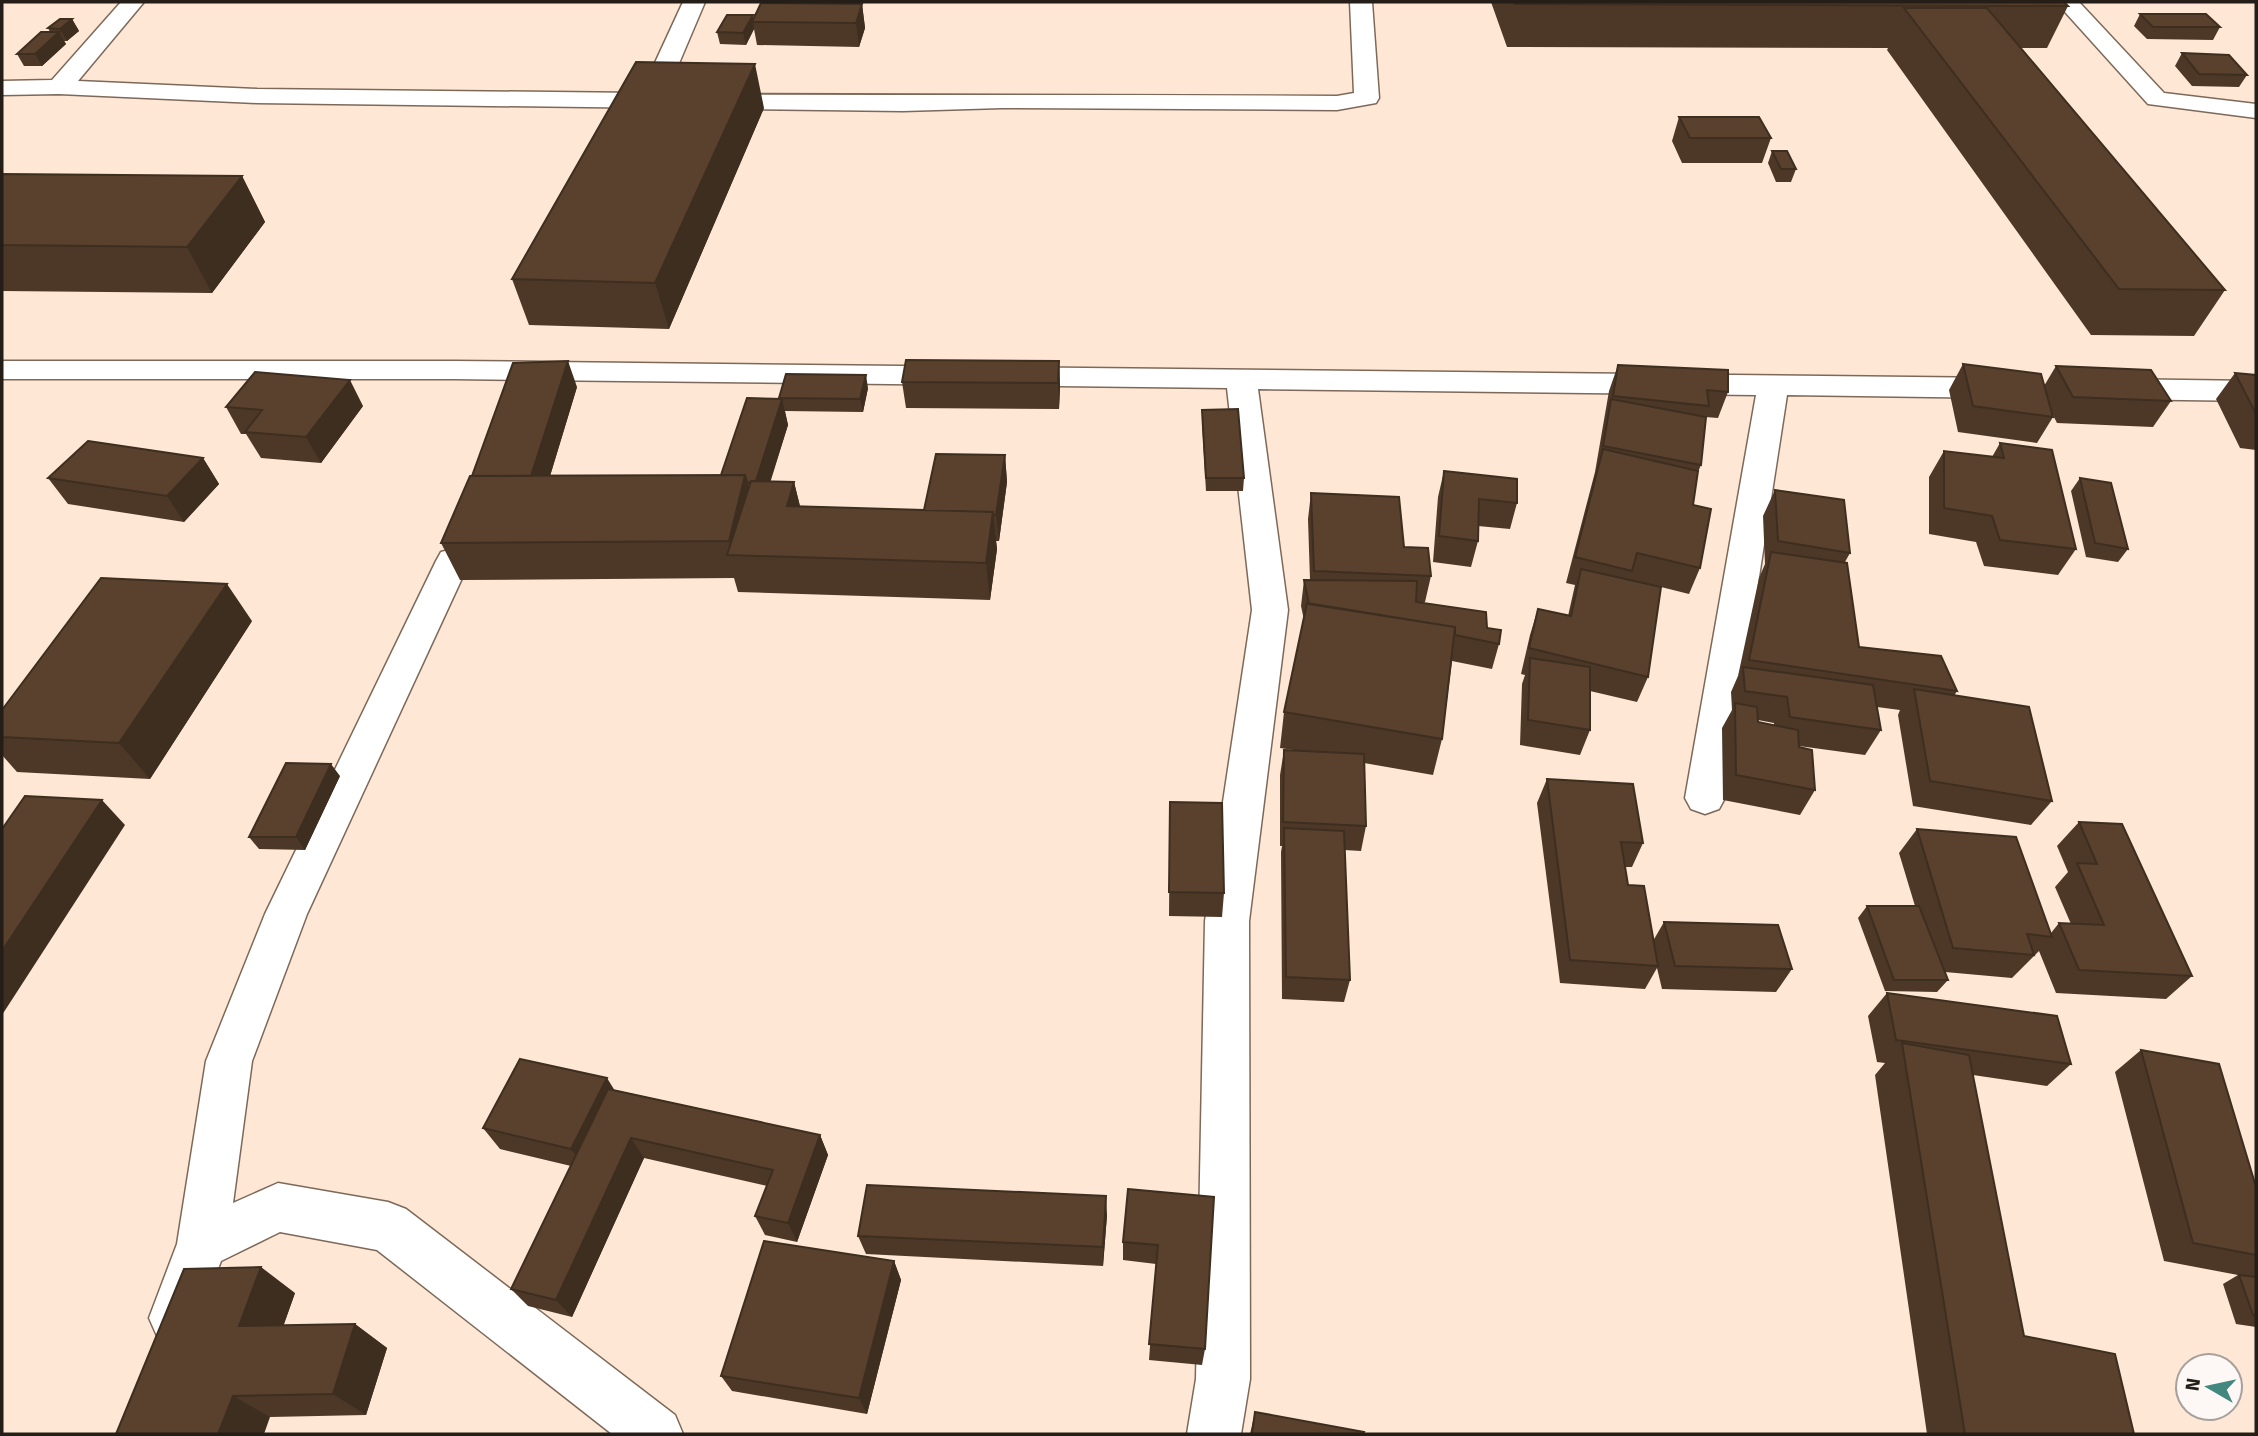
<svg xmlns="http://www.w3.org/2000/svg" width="2258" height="1436" font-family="'Fira Sans',sans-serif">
<rect width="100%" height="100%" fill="#fee7d5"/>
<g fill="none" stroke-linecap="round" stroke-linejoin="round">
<defs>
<path id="street" d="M121,2H144L78,81L257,89L641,93L683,2H705L666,94C889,96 1113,94 1337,96L1354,93L1350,2H1372L1379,98L1376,103L1337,110L1002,108L903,111L257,103L59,94L2,95V81L52,80Z
M2056,2H2079L2164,93L2256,104V118L2148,104Z
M2,361H454L2002,378L2013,381L2018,388L2013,395L2002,398L1787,395L1725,798L1719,809L1705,814L1691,809L1685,798L1756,395L1258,389L1288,610L1249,921L1250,1379L1241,1434H1187L1196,1379L1205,921L1252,610L1227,388L454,379H2Z
M2111,379L2256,381V401L2111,399L2100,396L2095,389L2100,382Z
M453,549L465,552L470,561L307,914L252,1061L233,1203L278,1183L388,1202L406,1209L675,1415L683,1434H612L377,1250L280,1232L221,1261L193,1336L175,1344L157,1336L149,1318L177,1244L206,1061L265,914L436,561L441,552Z"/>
</defs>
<use href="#street" stroke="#7d6959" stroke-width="3"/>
<use href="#street" fill="#fff" fill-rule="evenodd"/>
</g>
<path fill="#4d3828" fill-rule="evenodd" d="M1491,2H2064L2068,6L2047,48H2021L2225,290L2194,336L2091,335L1887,50L1888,48L1507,47Z
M862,4L865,28L859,47L757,45L754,29L746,45L720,44L717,32L753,15V20Z
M2140,14L2220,27L2213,40L2147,39L2134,26Z
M72,19L79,31L67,41H64L66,44L42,66H24L17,54L50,32L48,28Z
M2182,53L2247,75L2239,87L2192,86L2175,66Z
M764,108L669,329L529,325L512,279Z
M1679,117L1771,138L1762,163H1682L1672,141Z
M1772,151L1796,169L1791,182H1776L1768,163Z
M2,174L242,176L265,222L212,293L2,291Z
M1059,361L1060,387L1059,409L906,408L902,382Z
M1963,364L2044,386L2056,366L2171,401L2153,427L2057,423L2052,413L2053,417L2037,443L1958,432L1949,390Z
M1618,365L1728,392L1718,418L1705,417L1701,465L1698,472L1693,505L1700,568L1689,594L1661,587L1648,677L1637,702L1590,691V730L1580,755L1520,745L1522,684L1525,675L1521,674L1530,635L1538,609L1568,616L1575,585L1566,583L1595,472L1609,391Z
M2235,373L2256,375V450L2240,448L2216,399Z
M577,387L550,476L721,475L779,398L868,388L863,412L785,411L788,425L770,481L794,482L800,506L924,510L1005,455L1007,482L999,541H996L997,549L990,600L738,592L734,578L460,580L441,543L472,476Z
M363,406L321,463L261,458L246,434H241L226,407Z
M1202,410L1244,478L1243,491H1206L1202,423Z
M2000,443L2076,549L2058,575L1984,566L1976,542L1929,534V477L1944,451L1992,457Z
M203,458L219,484L184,522L68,504L48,478Z
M1444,471L1517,503L1510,529L1478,526V541L1471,567L1433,562L1438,497Z
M2080,478L2128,549L2118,562L2086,557L2071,491Z
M1775,490L1850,553L1845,562L1859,647L1957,691L1954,696L2052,801L2031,825L1913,806L1898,715L1900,710L1877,707L1881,730L1865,755L1799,746L1815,790L1800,815L1723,800L1722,728L1732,710L1731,692L1738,676L1759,578L1765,564L1763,516ZM1758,720L1774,723V725L1758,722Z
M1311,493L1404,547L1431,576L1425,602H1417L1487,628L1499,644L1492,669L1452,661L1442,739L1433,775L1364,763L1366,826L1361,851L1344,850L1350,980L1344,1002L1282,999L1281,852L1282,846H1280V775L1284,750H1293L1280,748L1284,712L1304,620L1301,606L1304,580H1310L1308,519Z
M252,621L150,779L17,772L2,755V710Z
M340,776L305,850L259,849L249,837Z
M1547,779L1643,843L1632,867H1625L1628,885L1653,941L1664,922L1792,969L1776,992L1662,989L1657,968L1645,989L1560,983L1537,803Z
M1170,802L1224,893L1222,917L1169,916Z
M2079,822L2192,976L2166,999L2056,993L2039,951L2012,978L1945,972L1948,980L1937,992L1885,991L1858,918L1867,906H1915L1899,853L1917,829L2051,933L2059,923L2071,924L2055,887L2068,872L2057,846Z
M1887,993L2071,1064L2047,1086L1973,1075L2024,1336L2134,1434H1927L1875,1075L1885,1063L1877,1062L1868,1016Z
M2141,1050L2256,1187V1327L2236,1324L2223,1284L2238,1275L2164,1261L2115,1072Z
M615,1090L820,1135L828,1155L797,1242L765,1235L755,1216L767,1186L644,1158L572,1317L528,1306L511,1289L571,1166L500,1149L483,1128Z
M1214,1197L1205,1349L1202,1365L1149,1360L1156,1264L1123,1260V1242Z
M1107,1215L1103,1266L866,1254L858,1236Z
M894,1261L901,1280L867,1414L732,1391L721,1376Z
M295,1293L283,1326L355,1324L387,1348L366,1415L270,1417L116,1434Z
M1255,1412L1363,1434H1250Z"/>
<path fill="#3e2e20" d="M862,4L865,28L859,47L856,23Z
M753,15L754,29L746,45L743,33Z
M72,19L79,31L67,41L60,29Z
M59,32L66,44L42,66L35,54Z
M755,64L764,108L669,329L655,283Z
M242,176L265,222L212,293L187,247Z
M568,361L577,387L540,509L529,483Z
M1059,361L1060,387L1059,409L1058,383Z
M866,375L868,388L863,412L860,399Z
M350,380L363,406L321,463L306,437Z
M782,399L788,425L762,509L755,483Z
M1005,455L1007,482L999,541L996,515Z
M203,458L219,484L184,522L167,496Z
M745,475L755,512L733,555L729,541Z
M794,482L803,519L787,506Z
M993,512L997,549L990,600L986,563Z
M227,584L252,621L150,779L119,743Z
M331,764L340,776L305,850L296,837Z
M102,800L125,825L2,1015V951Z
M607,1078L620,1099L585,1169L571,1149Z
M820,1135L828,1155L797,1242L788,1223Z
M631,1138L644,1158L572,1317L556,1300Z
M1106,1196L1107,1215L1103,1266V1247Z
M894,1261L901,1280L867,1414L859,1398Z
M261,1267L295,1293L275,1350L239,1326Z
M355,1324L387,1348L366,1415L333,1394Z
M233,1396L270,1417L264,1434H218Z"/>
<path fill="#59412e" stroke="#3e2e20" stroke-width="2" d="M1514,2H2064L2068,6L1515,4Z
M761,3L862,4L856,23L752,22Z
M1904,8H1987L2225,290L2119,289Z
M2140,14H2206L2220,27H2153Z
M727,15H753L743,33L717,32Z
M60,19H72L60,29L48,28Z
M41,32H59L35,54H17Z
M2182,53L2229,55L2247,75L2199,74Z
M636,62L755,64L655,283L512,279Z
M1679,117H1759L1771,138H1690Z
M1772,151H1787L1796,169H1781Z
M2,174L242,176L187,247L2,245Z
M906,360L1059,361L1058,383L902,382Z
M568,361L531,476H472L513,363Z
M1963,364L2041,374L2053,417L1973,406Z
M1618,365L1728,370V392L1707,390L1709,406L1613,396Z
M2056,366L2151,370L2171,401L2073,397Z
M255,372L350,380L306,437L245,432L262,410L226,407Z
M2235,373L2256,375V414Z
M786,374L866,375L860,399L779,398Z
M747,398L782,399L756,481H751L750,483L747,482L745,475H721Z
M1611,399L1706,417L1701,465L1603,446Z
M1238,409L1244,478H1206L1202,410Z
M88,441L203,458L167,496L48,478Z
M2000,443L2052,450L2076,549L2000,540L1992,516L1944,508V451L2004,458Z
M1603,449L1698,471L1693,505L1711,509L1700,568L1637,553L1632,571L1575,557Z
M936,454L1005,455L996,515H993V512L924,510Z
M1444,471L1517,479V503L1479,499L1478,541L1439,536Z
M745,475L729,541L441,543L470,476Z
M2080,478L2111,483L2128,549L2095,543Z
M751,481L794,482L787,506L993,512L986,563L727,555Z
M1775,490L1844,500L1850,553L1778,541Z
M1311,493L1399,497L1404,547L1428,548L1431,576L1314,571Z
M1771,552L1847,563L1859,647L1941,656L1957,691L1749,660Z
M1581,569L1661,587L1648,677L1529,648L1538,609L1571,616Z
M101,578L227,584L119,743L2,737V710Z
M1304,580L1417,581L1416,602L1486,612L1487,628L1501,630L1499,644L1455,635V627L1309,604Z
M1307,603L1455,627L1442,739L1284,712Z
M1530,658L1590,667V730L1528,720Z
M1743,667L1873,685L1881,730L1790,717L1787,697L1745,691Z
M1914,689L2029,707L2052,801L1930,781Z
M1735,703L1757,707L1758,722L1798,730L1799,747L1812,750L1815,790L1736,775Z
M1284,750L1364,754L1366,826L1283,822Z
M286,763L331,764L296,837H249Z
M1547,779L1633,784L1643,843L1621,842L1628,885L1644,886L1658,966L1570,960Z
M25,796L102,800L2,951V829Z
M1170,802L1222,803L1224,893L1169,892Z
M2079,822L2122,824L2192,976L2079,970L2059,923L2104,925L2077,863L2097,864Z
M1284,828L1344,831L1350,980L1286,977Z
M1917,829L2016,837L2052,937L2027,934L2034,955L1953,948Z
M1867,906H1919L1948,980H1894Z
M1664,922L1778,925L1792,969L1675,966Z
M1887,993L2057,1016L2071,1064L1896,1040Z
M1902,1043L1969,1055L2024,1336L2115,1354L2134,1434H1965Z
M2141,1050L2219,1064L2256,1187V1255L2193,1243Z
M520,1059L607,1078L571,1149L483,1128Z
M608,1089L820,1135L788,1223L755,1216L773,1170L631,1138L556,1300L511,1289Z
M867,1185L1106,1196L1103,1247L858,1236Z
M1128,1189L1214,1197L1205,1349L1149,1344L1158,1245L1123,1242Z
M764,1241L894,1261L859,1398L721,1376Z
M261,1267L239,1326L355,1324L333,1394L233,1396L218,1434H116L184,1269Z
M2239,1275L2256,1277V1316L2253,1315Z
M1255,1412L1364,1432L1363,1434H1252Z"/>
<rect width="2258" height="1436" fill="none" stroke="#251d17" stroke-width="7"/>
<g transform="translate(2209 1387) rotate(279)"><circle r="33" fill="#fdf8f5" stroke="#a7a09c" stroke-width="2"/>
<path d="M0-5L12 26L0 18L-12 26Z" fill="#43887f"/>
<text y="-10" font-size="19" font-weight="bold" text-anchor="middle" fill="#251d17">N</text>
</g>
</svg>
